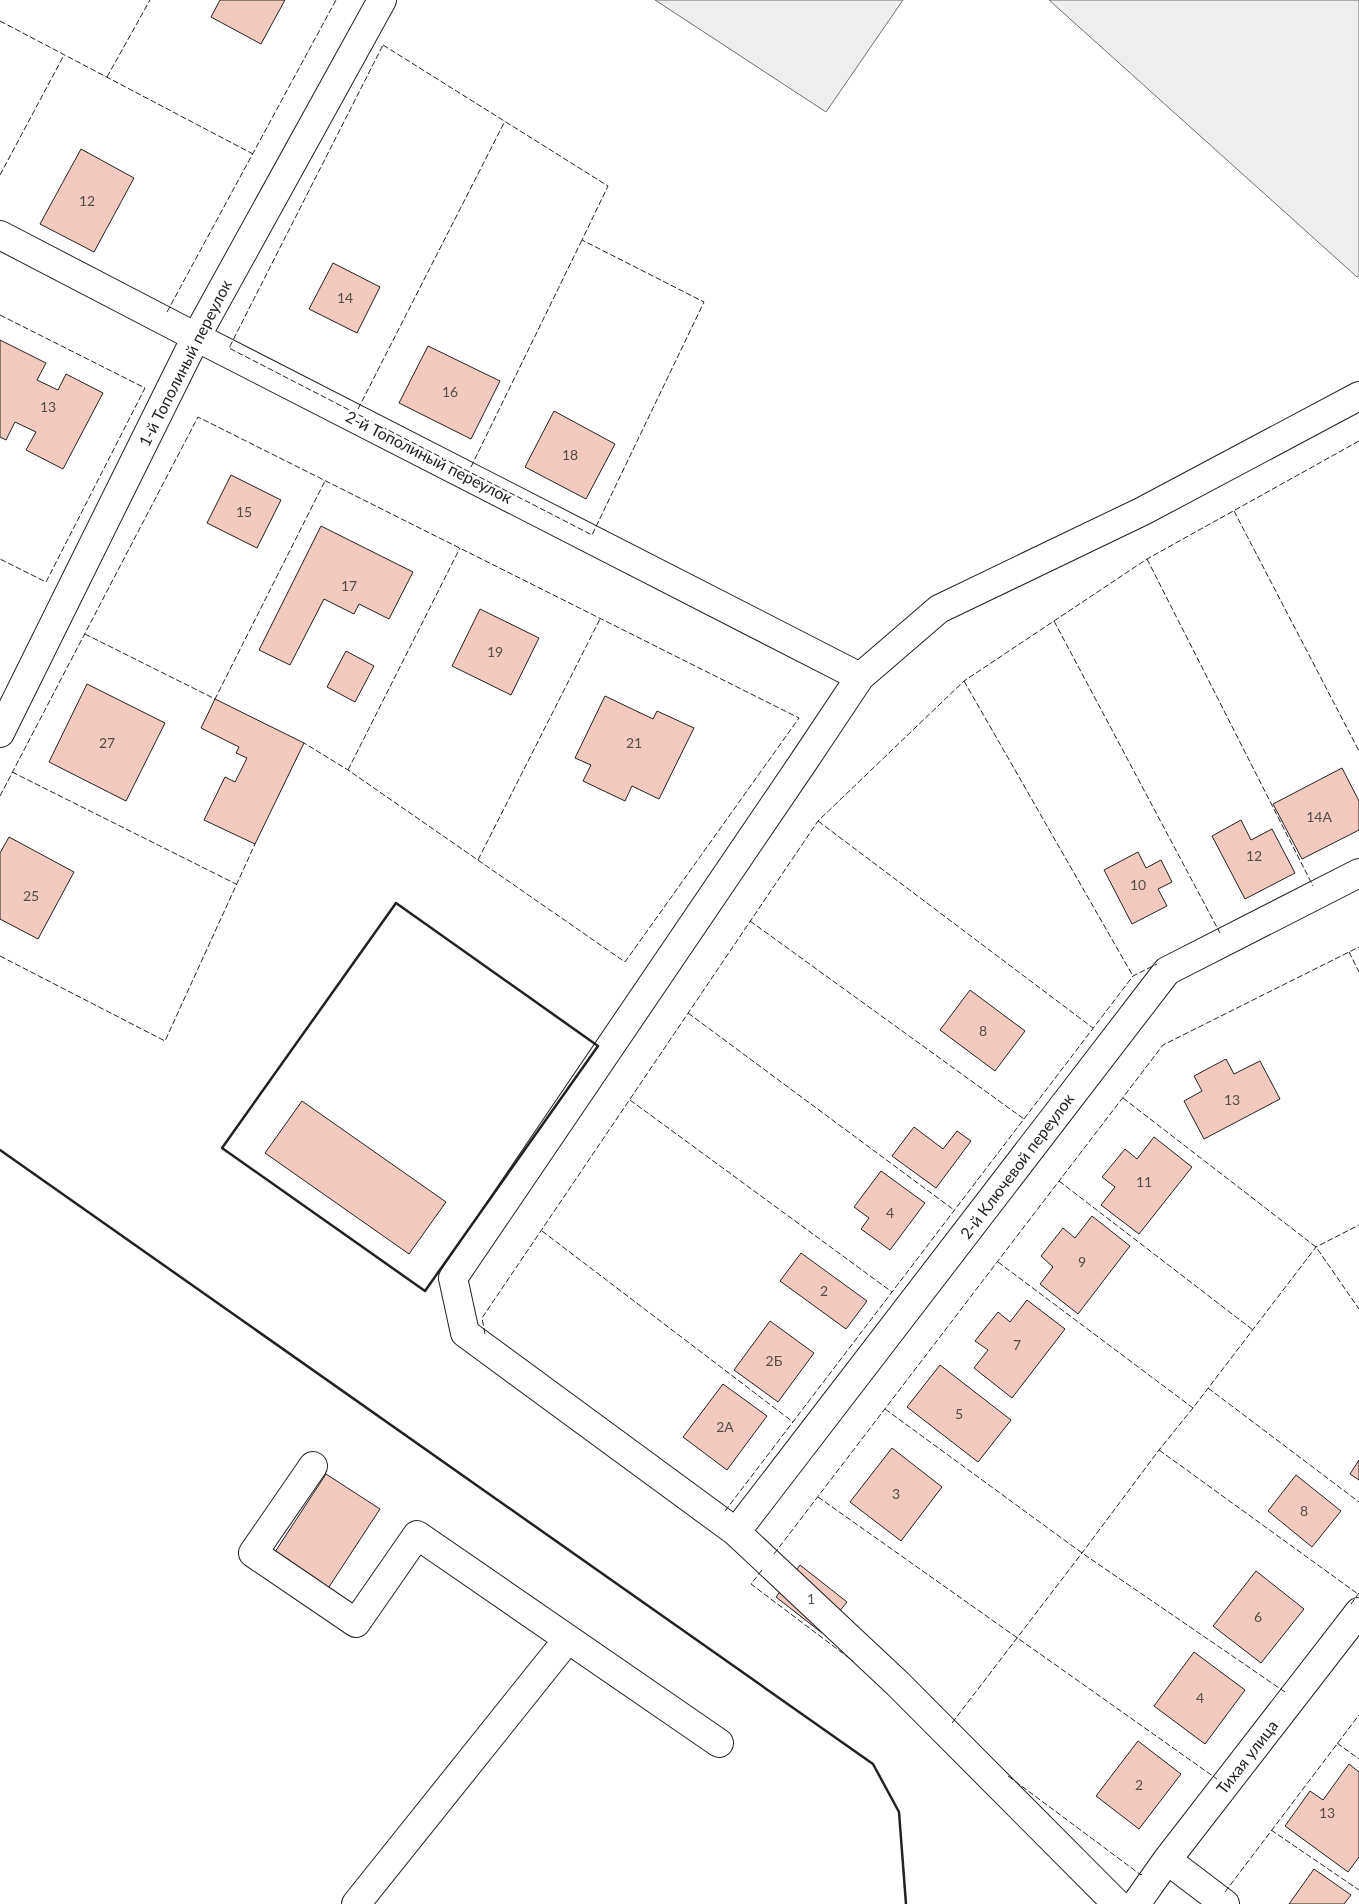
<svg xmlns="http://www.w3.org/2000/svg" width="1359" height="1904" font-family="Lato,sans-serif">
<rect width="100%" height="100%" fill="#fff"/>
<path fill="#eee" stroke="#6f6f6f" d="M655,0H903L826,112Z
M1049,0H1359V276L1357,277Z"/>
<path fill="#f3c9c0" stroke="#222" d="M220,0H285L261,44L211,17Z
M81,149L134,178L94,252L40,224Z
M333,263L380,287L357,333L309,309Z
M0,340L46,363L37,380L58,390L66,374L103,393L63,469L26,450L36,432L15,422L6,440L0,437Z
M428,346L500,381L471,439L399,403Z
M554,411L615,444L586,499L525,467Z
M231,475L281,500L257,548L207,523Z
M321,526L413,572L389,619L359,604L354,614L324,599L290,665L259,650Z
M480,609L539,638L511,695L452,666Z
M346,651L374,666L355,702L327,687Z
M87,684L165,723L126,801L49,762Z
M605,696L653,719L657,711L694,728L659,799L632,786L625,801L583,781L591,765L575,758Z
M215,699L304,743L255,844L204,820L225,777L235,782L247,758L236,753L239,747L201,728Z
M1342,768L1359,801V830L1302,859L1273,804Z
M1241,820L1251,840L1272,829L1295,873L1245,899L1212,836Z
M9,837L74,872L38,939L0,919V853Z
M1138,852L1146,868L1161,860L1172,882L1158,889L1167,906L1132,924L1104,870Z
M970,990L1025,1031L995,1071L940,1030Z
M1226,1059L1234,1074L1260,1061L1280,1099L1204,1139L1184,1101L1202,1091L1194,1076Z
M302,1101L446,1202L409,1254L265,1153Z
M914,1127L943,1149L957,1131L971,1141L936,1188L892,1156Z
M1154,1137L1192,1167L1139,1234L1101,1205L1115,1187L1102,1177L1125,1149L1137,1159Z
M881,1171L925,1203L890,1250L861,1229L869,1218L854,1207Z
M1092,1216L1130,1246L1078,1314L1040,1284L1053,1267L1041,1256L1063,1228L1075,1238Z
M801,1253L867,1301L846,1329L780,1281Z
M1027,1300L1065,1329L1012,1398L974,1368L988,1350L975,1341L998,1312L1010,1322Z
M770,1321L814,1353L778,1402L734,1370Z
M940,1365L1011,1420L978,1462L907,1407Z
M723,1384L767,1416L727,1470L683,1437Z
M892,1448L942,1487L901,1541L850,1502Z
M1359,1460V1480L1350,1474Z
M326,1474L380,1509L327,1590L273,1555Z
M1296,1475L1341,1511L1312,1547L1268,1511Z
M800,1565L847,1602L822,1633L776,1597Z
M1256,1571L1304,1609L1261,1663L1213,1626Z
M1194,1652L1245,1690L1205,1744L1154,1706Z
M1138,1741L1181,1774L1139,1829L1096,1796Z
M1349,1764L1359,1772V1857L1348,1872L1285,1826L1310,1791L1323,1800Z
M1314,1869L1351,1895L1344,1904H1289Z"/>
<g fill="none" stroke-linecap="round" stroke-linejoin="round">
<defs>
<path id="minor" d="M0,235L196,337L860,677
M0,733L196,337L382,0
M313,1466L253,1553L356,1623L417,1535L719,1743
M736,1532L1167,971L1359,873
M1167,1860L1225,1904
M356,1904L568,1639
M1117,1904L898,1684L736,1532L465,1333L453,1278L804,761L860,677L939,609L1143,511L1359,396
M1136,1904L1167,1860L1359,1612"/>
</defs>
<use href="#minor" stroke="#222" stroke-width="30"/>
<use href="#minor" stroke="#fff" stroke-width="28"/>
<path stroke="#222" stroke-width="1" stroke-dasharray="6 2.5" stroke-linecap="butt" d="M0,21L253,154
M383,45L608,186L582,240L704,302L592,535L229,348Z
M107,77L150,0
M0,175L64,55
M167,312L336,0
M0,315L145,388L46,582L0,559
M358,409L505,121
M471,467L582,240
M1234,511L1359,751
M1147,559L1313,886
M1054,621L1220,933
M85,634L215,699L325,481
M964,681L1133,976
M348,770L460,548
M12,772L236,884
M0,796L198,417L799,718L625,962L348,770L304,743
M818,821L1093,1028
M478,860L600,619
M750,921L1024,1119
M1349,952L1359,972
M0,956L165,1041L255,844
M688,1013L954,1210
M1123,1098L1316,1247L1359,1309
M630,1100L892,1292
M1059,1181L1253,1330
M542,1231L793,1422
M998,1262L1193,1408
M485,1334L482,1318L818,821L964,681L1147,559L1359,441
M1208,1388L1359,1502
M885,1409L1082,1553L1285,1692
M1159,1450L1358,1594
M818,1497L1217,1779
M725,1511L1133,976L1157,964
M774,1554L1163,1045L1359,947
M762,1570L751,1584L853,1661
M1351,1604L1359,1593
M952,1723L1082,1553L1159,1450L1193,1408L1316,1247L1359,1225
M1337,1743L1359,1759
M1008,1776L1141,1875L1143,1873
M1271,1830L1359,1890
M1225,1892L1359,1715"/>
<path stroke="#222" stroke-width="2.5" d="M396,903L598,1046L425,1291L222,1148Z
M0,1150L873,1764L899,1812L906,1904"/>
</g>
<g text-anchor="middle" stroke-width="4" stroke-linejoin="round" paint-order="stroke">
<g font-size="14" fill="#564c4a">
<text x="87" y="206">12</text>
<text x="345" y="303">14</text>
<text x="450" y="397">16</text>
<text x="48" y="412">13</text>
<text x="570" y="460">18</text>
<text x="244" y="517">15</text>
<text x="349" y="591">17</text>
<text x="495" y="657">19</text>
<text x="107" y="748">27</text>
<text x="634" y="748">21</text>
<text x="1319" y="822">14А</text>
<text x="1254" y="861">12</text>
<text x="1138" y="890">10</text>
<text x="31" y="901">25</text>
<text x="983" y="1036">8</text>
<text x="1232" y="1105">13</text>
<text x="1144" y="1187">11</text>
<text x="890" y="1218">4</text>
<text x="1082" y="1267">9</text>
<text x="824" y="1296">2</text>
<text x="1017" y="1350">7</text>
<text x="774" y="1366">2Б</text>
<text x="959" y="1419">5</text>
<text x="725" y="1432">2А</text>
<text x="896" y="1499">3</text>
<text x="1304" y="1516">8</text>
<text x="811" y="1604">1</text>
<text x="1258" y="1622">6</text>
<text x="1200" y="1703">4</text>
<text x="1139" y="1790">2</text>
<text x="1327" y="1818">13</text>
</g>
<g font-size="16" fill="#222" stroke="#fff">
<text transform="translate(185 363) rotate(-63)" y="6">1-й Тополиный переулок</text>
<text transform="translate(429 457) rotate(27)" y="6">2-й Тополиный переулок</text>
<text transform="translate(1017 1166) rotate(-53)" y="6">2-й Ключевой переулок</text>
<text transform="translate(1247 1757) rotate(-52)" y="6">Тихая улица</text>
</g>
</g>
</svg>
